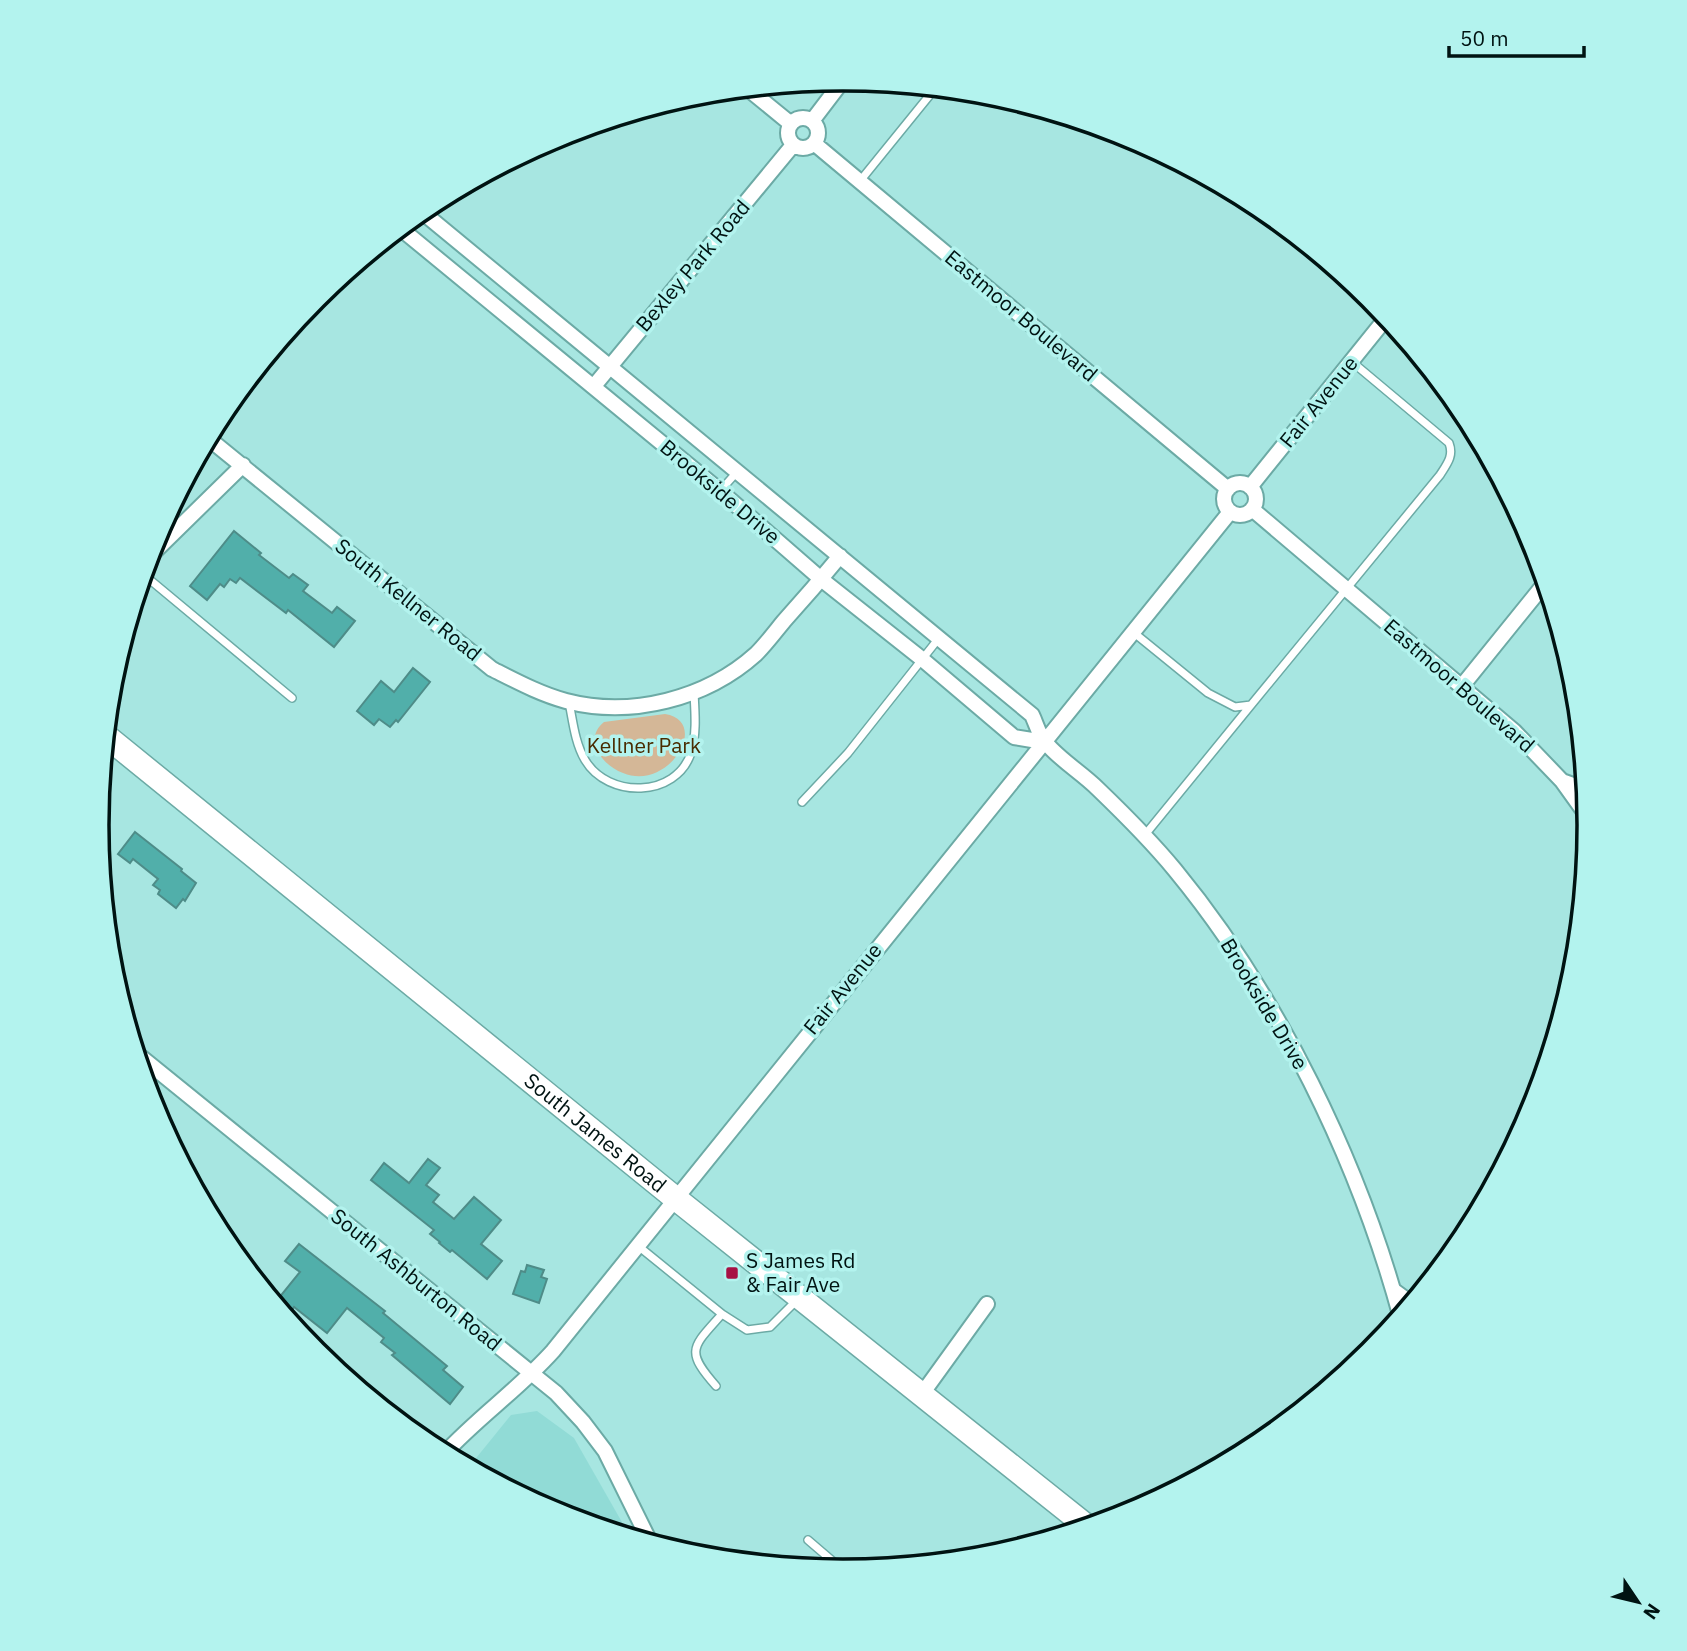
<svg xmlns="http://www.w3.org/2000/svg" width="1687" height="1651" font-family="'IBM Plex Sans',sans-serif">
<rect width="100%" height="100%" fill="#a7e6e1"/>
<path fill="#91dbd6" d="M537,1411L574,1438L631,1538L557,1515L468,1468L511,1415Z"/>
<path fill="#d4b797" d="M665,714C711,721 669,792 623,773C612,769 603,761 598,752C592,741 594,730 604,722Z"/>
<path fill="#51afaa" stroke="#4e8c88" stroke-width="2" d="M234,531L261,553L259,555L289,578L293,574L308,585L303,591L332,613L337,607L355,621L334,647L288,610L286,613L240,578L236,583L230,579L224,587L220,584L207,600L190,586Z
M413,668L430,682L398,722L396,720L390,727L379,719L374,725L357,711L381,681L394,692Z
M135,832L182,869L181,871L196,883L185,901L183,899L176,908L158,894L160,890L153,885L158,879L133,859L130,863L118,854Z
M428,1159L440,1168L426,1185L439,1195L433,1202L454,1219L474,1197L501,1220L481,1244L502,1261L487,1279L452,1250L450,1252L439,1243L440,1242L430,1234L434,1230L371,1180L384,1163L409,1183Z
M299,1244L385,1311L383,1313L447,1366L443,1370L463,1387L450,1404L392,1355L395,1353L381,1342L384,1338L347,1308L327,1333L294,1307L292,1310L278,1299L300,1272L285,1261Z
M527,1265L544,1270L541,1277L547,1279L539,1303L513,1294L521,1271L525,1272Z"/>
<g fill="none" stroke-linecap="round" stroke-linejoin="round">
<defs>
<path id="service" d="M860,181L929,96
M720,491L737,472
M143,574L292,698
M1133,632L1208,693L1235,707L1251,705L1440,475C1447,464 1454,456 1449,443L1351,361
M569,702C573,722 575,743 585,760C608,799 676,798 691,753C697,734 695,712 694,693
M802,802L848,753L939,638
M1144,836L1251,705
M637,1245L722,1314L747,1330L770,1327L798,1299
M716,1386C684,1350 693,1347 722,1314
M808,1540L836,1564
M830,1571L836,1564L847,1572"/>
<path id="minor" d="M747,88L791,124
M788 133a15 15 0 1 1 30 0a15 15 0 1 1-30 0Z
M812,121L844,79
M815,144L1228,489
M421,211L1032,715C1036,723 1039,736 1046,743C1060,760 1082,773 1098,789C1124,814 1152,842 1175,870C1278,995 1359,1162 1401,1318
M400,228L720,491L821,579L922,659L1014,737L1044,742
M594,386L793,145
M208,438L492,669C516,681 540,694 566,701C631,718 706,699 756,654C766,644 775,632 784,621C803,600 822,578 840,556
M1224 499a16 16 0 1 1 32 0a16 16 0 1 1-32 0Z
M1250,487L1387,317
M1252,509L1514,731L1562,781L1590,820
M148,558L243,465
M1462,686L1546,582
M1562,781L1587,790
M136,1053L556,1393L583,1422L605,1451L651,1544
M1393,1290L1412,1304
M922,1394L987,1304
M444,1454C478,1417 519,1389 553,1351L1230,512"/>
<g id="primary">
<path id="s1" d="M106,736L675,1198L1089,1528"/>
</g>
</defs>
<use href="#service" stroke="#6caaa5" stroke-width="10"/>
<use href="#minor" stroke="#6caaa5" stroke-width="18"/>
<use href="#primary" stroke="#6caaa5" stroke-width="26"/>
<use href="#service" stroke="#fff" stroke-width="7"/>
<use href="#minor" stroke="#fff" stroke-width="14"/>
<use href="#primary" stroke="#fff" stroke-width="23"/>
</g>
<rect fill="#a71144" stroke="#b3f3ee" stroke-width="2.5" x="725" y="1266" width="14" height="14" rx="3.5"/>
<g text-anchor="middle" stroke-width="7" stroke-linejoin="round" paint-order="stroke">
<g font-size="21" fill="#001312" stroke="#b3f3ee">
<text transform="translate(693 266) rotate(-50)" y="7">Bexley Park Road</text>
<text transform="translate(1021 316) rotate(40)" y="7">Eastmoor Boulevard</text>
<text transform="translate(1319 402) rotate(-51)" y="7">Fair Avenue</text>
<text transform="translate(720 492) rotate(40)" y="7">Brookside Drive</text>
<text transform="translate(408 600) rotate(39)" y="7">South Kellner Road</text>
<text transform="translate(1459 686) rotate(41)" y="7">Eastmoor Boulevard</text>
<text transform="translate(843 989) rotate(-51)" y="7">Fair Avenue</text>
<text transform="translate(1264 1004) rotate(59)" y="7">Brookside Drive</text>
<text dy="7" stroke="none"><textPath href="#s1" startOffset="630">South James Road</textPath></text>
<text transform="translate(416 1280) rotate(39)" y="7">South Ashburton Road</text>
</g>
<g font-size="21" fill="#492b00" stroke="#b3f3ee">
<text x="644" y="753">Kellner Park</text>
</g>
<g font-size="21" fill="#001312" stroke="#b3f3ee" text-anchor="start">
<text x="746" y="1268">S James Rd<tspan x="746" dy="24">&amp; Fair Ave</tspan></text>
</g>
</g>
<path d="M0 0H1687V1651H0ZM109 825a734 734 0 1 1 1468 0a734 734 0 1 1-1468 0Z" fill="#b3f3ee" fill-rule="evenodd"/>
<path fill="none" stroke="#001312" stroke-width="3.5" d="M109 825a734 734 0 1 1 1468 0a734 734 0 1 1-1468 0Z"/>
<g transform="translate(1638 1602) rotate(125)" stroke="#b3f3ee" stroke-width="5" paint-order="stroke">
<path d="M0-5L12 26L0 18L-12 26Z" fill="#001312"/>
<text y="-10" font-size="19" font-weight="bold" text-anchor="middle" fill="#001312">N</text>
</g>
<path d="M1449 46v10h135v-10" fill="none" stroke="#001312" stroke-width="3.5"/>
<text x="1460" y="46" font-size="21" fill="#001312" stroke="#b3f3ee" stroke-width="5" paint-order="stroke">50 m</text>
</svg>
